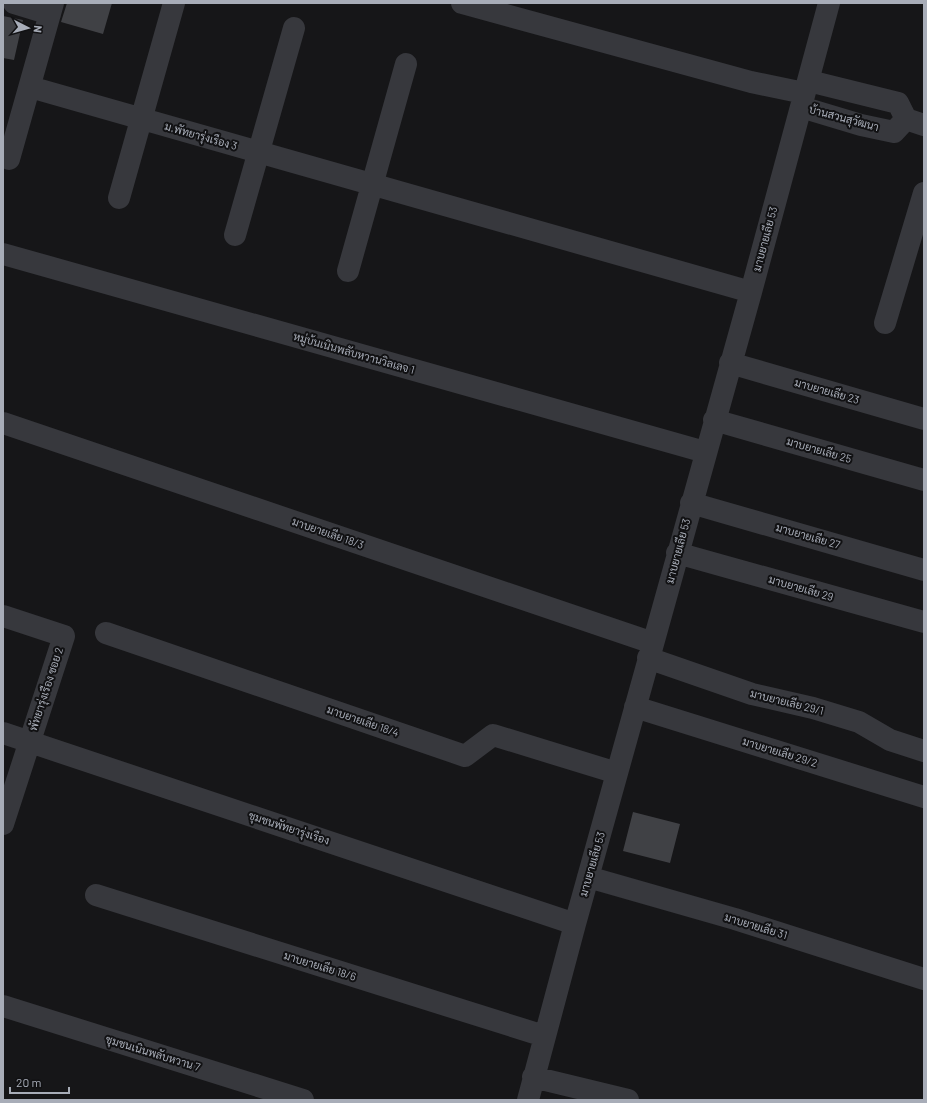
<svg xmlns="http://www.w3.org/2000/svg" width="927" height="1103" font-family="Barlow,Sarabun,sans-serif">
<rect width="100%" height="100%" fill="#161618"/>
<path fill="#404145" d="M67,3H112L103,34L61,22Z
M3,16L23,20L14,60L3,58Z
M633,812L680,824L670,863L623,851Z"/>
<g fill="none" stroke-linecap="round" stroke-linejoin="round">
<path stroke="#37383d" stroke-width="22" d="M14,3L50,14
M462,3L751,82L804,93
M809,81L898,103L906,119L924,125
M30,87L751,292
M801,107L861,125L894,132L906,119
M9,159L53,3
M119,198L174,3
M235,235L294,28
M3,254L705,452
M348,271L406,64
M885,323L924,193
M730,363L924,419
M714,420L924,480
M3,423L653,643
M691,503L924,570
M677,553L924,622
M3,616L64,636L3,824
M106,633L465,756L493,735L617,773
M648,658L752,694L813,708L859,722L890,740L924,751
M635,707L924,797
M3,733L575,924
M588,877L735,919L924,979
M96,895L544,1036
M3,1006L303,1100
M533,1077L628,1100
M528,1100L575,924L751,292L829,3"/>
</g>
<g text-anchor="middle" stroke-width="4" stroke-linejoin="round" paint-order="stroke">
<g font-size="11" fill="#a8adb8" stroke="#111113">
<text transform="translate(844 118) rotate(15)" y="4">บ้านสวนสุวัฒนา</text>
<text transform="translate(201 136) rotate(16)" y="4">ม.พัทยารุ่งเรือง 3</text>
<text transform="translate(765 239) rotate(-75)" y="4">มาบยายเลีย 53</text>
<text transform="translate(354 353) rotate(16)" y="4">หมู่บ้นเนินพลับหวานวิลเลจ 1</text>
<text transform="translate(827 391) rotate(16)" y="4">มาบยายเลีย 23</text>
<text transform="translate(819 450) rotate(16)" y="4">มาบยายเลีย 25</text>
<text transform="translate(328 533) rotate(19)" y="4">มาบยายเลีย 18/3</text>
<text transform="translate(808 536) rotate(16)" y="4">มาบยายเลีย 27</text>
<text transform="translate(678 551) rotate(-75)" y="4">มาบยายเลีย 53</text>
<text transform="translate(801 588) rotate(16)" y="4">มาบยายเลีย 29</text>
<text transform="translate(46 689) rotate(-72)" y="4">พัทยารุ่งเรือง ซอย 2</text>
<text transform="translate(787 702) rotate(14)" y="4">มาบยายเลีย 29/1</text>
<text transform="translate(363 721) rotate(19)" y="4">มาบยายเลีย 18/4</text>
<text transform="translate(780 752) rotate(17)" y="4">มาบยายเลีย 29/2</text>
<text transform="translate(289 828) rotate(18)" y="4">ชุมชนพัทยารุ่งเรือง</text>
<text transform="translate(592 864) rotate(-74)" y="4">มาบยายเลีย 53</text>
<text transform="translate(756 926) rotate(17)" y="4">มาบยายเลีย 31</text>
<text transform="translate(320 966) rotate(17)" y="4">มาบยายเลีย 18/6</text>
<text transform="translate(153 1053) rotate(17)" y="4">ชุมชนเนินพลับหวาน 7</text>
</g>
</g>
<rect width="927" height="1103" fill="none" stroke="#a8adb8" stroke-width="8"/>
<g transform="translate(28 28) rotate(96)" stroke="#111113" stroke-width="3" paint-order="stroke">
<path d="M0-3L7 15L0 10L-7 15Z" fill="#a8adb8"/>
<text y="-6" font-size="11" font-weight="bold" text-anchor="middle" fill="#a8adb8">N</text>
</g>
<path d="M10 1087v6h59v-6" fill="none" stroke="#a8adb8" stroke-width="2"/>
<text x="16" y="1087" font-size="12" fill="#a8adb8" stroke="#111113" stroke-width="3" paint-order="stroke">20 m</text>
</svg>
